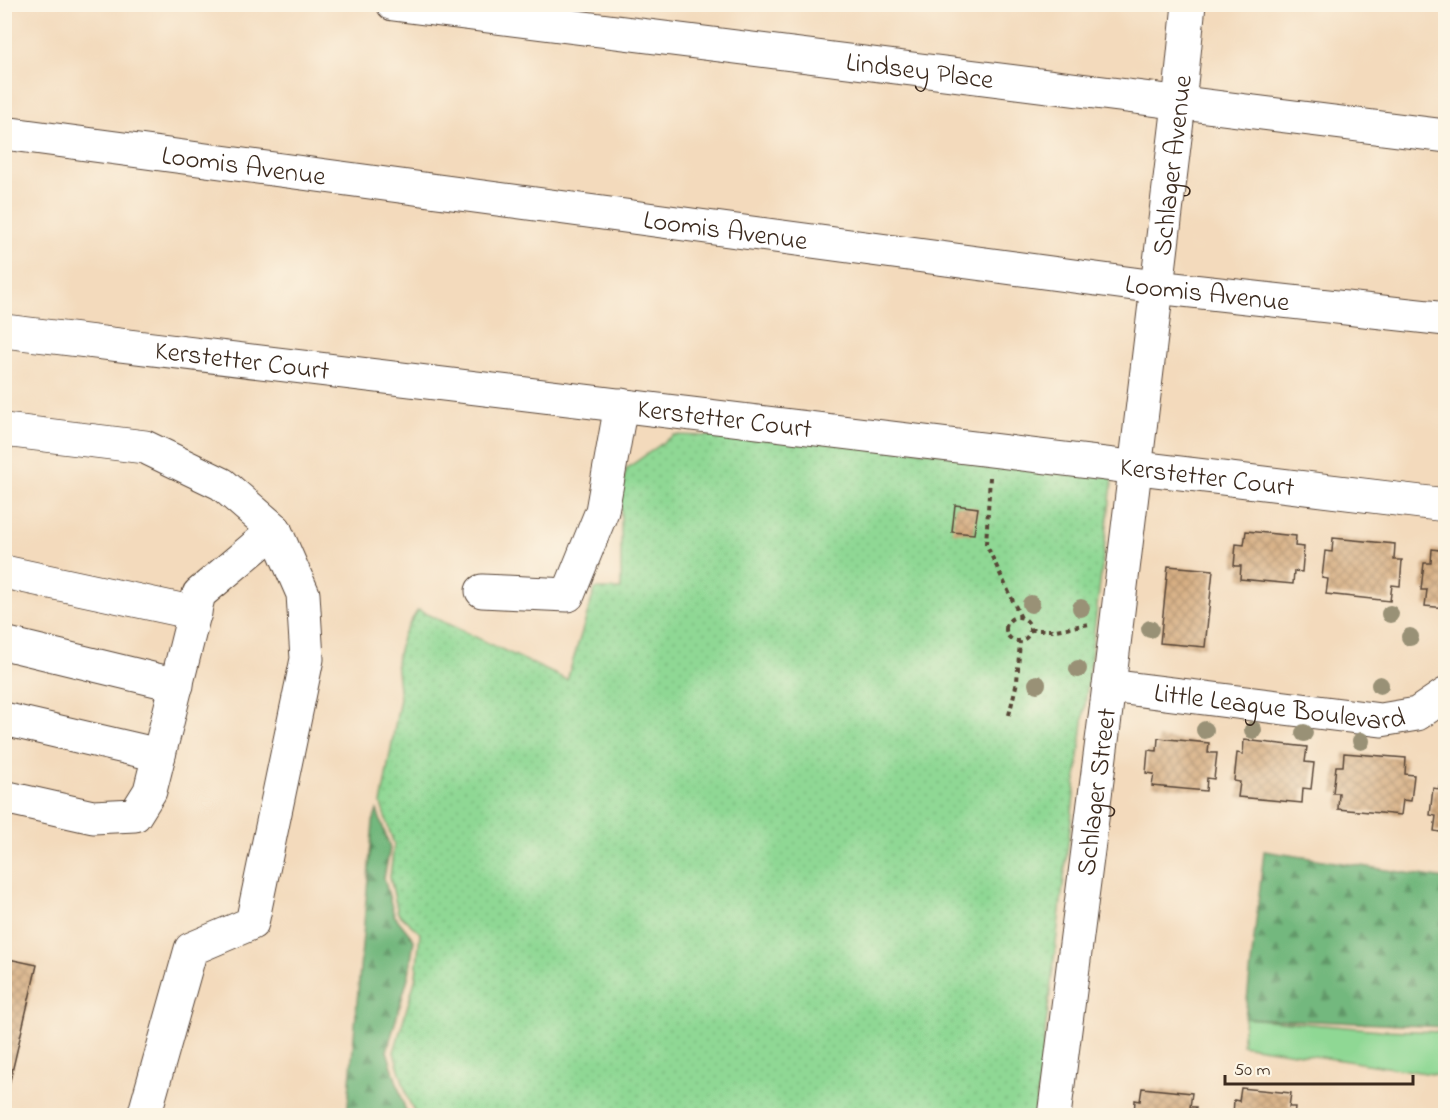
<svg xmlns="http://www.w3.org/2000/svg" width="1450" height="1120" font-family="'Indie Flower',sans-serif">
<defs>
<pattern id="forest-firs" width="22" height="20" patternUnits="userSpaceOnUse" patternTransform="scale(1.5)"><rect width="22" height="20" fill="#73b87e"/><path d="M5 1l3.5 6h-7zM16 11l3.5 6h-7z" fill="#609667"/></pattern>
<pattern id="park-dots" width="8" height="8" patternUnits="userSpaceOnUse" patternTransform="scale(1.5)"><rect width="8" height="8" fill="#8fd894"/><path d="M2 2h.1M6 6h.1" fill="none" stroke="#7cba7f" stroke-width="1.8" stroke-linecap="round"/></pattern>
<pattern id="building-cross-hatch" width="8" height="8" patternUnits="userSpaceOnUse" patternTransform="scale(1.5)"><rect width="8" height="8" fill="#d6ad81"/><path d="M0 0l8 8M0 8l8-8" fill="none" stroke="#af8d69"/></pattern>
</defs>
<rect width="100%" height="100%" fill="#fcf5e5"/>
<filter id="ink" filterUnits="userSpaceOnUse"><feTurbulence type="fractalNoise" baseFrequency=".0167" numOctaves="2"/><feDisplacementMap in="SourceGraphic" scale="12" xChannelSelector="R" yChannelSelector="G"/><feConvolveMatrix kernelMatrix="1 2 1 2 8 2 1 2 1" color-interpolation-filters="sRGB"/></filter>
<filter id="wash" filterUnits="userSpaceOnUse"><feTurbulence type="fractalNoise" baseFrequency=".008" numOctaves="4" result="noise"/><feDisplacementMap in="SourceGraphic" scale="24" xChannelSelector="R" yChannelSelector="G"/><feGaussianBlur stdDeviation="1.35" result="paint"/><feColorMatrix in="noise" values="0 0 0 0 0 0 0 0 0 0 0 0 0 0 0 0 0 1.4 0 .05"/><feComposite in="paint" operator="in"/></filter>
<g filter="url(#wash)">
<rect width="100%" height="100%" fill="#f3dabc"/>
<path fill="#8fd894" stroke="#658159" stroke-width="1.5" d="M1245,1018L1380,1030L1445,1032V1076L1242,1045Z"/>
<path fill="url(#forest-firs)" stroke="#57714e" stroke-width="1.5" d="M377,810L390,848L384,878L394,915L414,940L409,974L387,1051L407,1115H347L373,822Z
M1264,851L1445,879V1027L1245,1018Z"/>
<path fill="url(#park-dots)" stroke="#658159" stroke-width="1.5" d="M674,435L833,439L1113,476L1035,1115H416L408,1099L394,1052L416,977L420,933L398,913L390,877L394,845L381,804L400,698L396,662L403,634L418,610L567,680L595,589H621V493L626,469Z"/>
<g id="blocks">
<path fill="url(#building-cross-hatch)" d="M955,505L978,508L974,534L952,532Z
M1246,531L1296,536L1295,546L1304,547L1302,572L1294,571L1293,584L1240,579L1241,566H1234L1236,544L1244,545Z
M1333,538L1395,544L1394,560H1402L1400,586L1392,585L1390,601L1326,594L1328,579L1322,578L1325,551L1332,552Z
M1432,549L1446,551V608L1425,606L1427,590H1421L1424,563H1431Z
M1168,566L1213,570L1205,647L1160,643Z
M1158,738L1209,743L1208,753H1217L1214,779L1207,778L1206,791L1152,786L1154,774L1146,773L1148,750L1157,751Z
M1244,740L1307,747L1305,762L1314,763L1311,789L1303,788L1302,803L1238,797L1240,782L1234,781L1237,753L1243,754Z
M1344,753L1406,758L1405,774L1414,775L1411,801L1403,800L1401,815L1338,809L1339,793H1333L1336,766H1343Z
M1441,775H1446V833L1434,831L1436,816L1430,815L1433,788L1439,789Z
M4,958L37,965L5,1102H4Z
M1142,1088L1192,1093L1190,1107H1196L1195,1116H1134L1135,1100L1140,1101Z
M1241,1088L1291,1093L1289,1107H1295L1294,1116H1233L1234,1100L1239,1101Z"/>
</g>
</g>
<g filter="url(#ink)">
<use href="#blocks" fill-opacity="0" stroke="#574436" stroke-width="1.5"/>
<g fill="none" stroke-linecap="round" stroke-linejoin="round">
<defs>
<g id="minor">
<path id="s1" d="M393,4L1446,136"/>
<path id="s2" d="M4,133L1156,287L1446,319"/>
<path id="s3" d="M4,331L1446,505"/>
<path d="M4,430L145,447L222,484L275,530L303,594L307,659L252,923L191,949L144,1116"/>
<path d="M4,572L195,613"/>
<path d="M482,591L568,595L602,511L621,405"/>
<path d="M4,643L177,685"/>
<path id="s4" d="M1109,686L1381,720L1417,714L1445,695"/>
<path d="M4,719L159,755"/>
<path d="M4,797L93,817L135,815L150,791L199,594L275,530"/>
<path id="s5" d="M1054,1116L1109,686L1179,104L1189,4"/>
</g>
</defs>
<use href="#minor" stroke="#574436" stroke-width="35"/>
<path stroke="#574436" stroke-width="4" stroke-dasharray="4.5 4.5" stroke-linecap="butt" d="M990,477L986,544L1021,618
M1006 629a12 12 0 1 1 24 0a12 12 0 1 1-24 0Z
M1030,630H1056L1089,624
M1009,715L1017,682L1020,641"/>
<use href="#minor" stroke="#fff" stroke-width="33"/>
</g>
<g fill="#999176">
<circle cx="1031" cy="604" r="9"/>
<circle cx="1081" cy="608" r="9"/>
<circle cx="1390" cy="614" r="9"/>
<circle cx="1150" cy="629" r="9"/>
<circle cx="1410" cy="637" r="9"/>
<circle cx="1078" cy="669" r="9"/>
<circle cx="1037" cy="684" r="9"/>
<circle cx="1380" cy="685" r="9"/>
<circle cx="1205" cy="730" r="9"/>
<circle cx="1253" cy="730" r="9"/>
<circle cx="1304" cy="733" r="9"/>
<circle cx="1361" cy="741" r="9"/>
</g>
</g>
<g text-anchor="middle" stroke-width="6" stroke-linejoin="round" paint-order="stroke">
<g font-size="27" fill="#3b2a1e" stroke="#fcf5e5">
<text dy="9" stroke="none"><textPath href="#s1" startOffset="531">Lindsey Place</textPath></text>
<text dy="9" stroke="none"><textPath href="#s5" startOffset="958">Schlager Avenue</textPath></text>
<text dy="9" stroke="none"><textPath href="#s2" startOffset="242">Loomis Avenue</textPath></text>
<text dy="9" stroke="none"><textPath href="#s2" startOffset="728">Loomis Avenue</textPath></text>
<text dy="9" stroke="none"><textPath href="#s2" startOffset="1214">Loomis Avenue</textPath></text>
<text dy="9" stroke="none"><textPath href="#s3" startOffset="240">Kerstetter Court</textPath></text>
<text dy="9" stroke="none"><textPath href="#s3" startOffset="726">Kerstetter Court</textPath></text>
<text dy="9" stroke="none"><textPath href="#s3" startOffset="1212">Kerstetter Court</textPath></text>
<text dy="9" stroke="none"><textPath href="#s4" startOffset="172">Little League Boulevard</textPath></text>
<text dy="9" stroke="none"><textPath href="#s5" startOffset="327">Schlager Street</textPath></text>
</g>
</g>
<rect width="1450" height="1120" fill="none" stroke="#fcf5e5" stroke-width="24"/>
<path d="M1225 1075v9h188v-9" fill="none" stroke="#3b2a1e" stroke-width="3"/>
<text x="1234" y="1075" font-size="18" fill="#3b2a1e" stroke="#fcf5e5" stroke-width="4.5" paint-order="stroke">50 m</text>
</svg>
